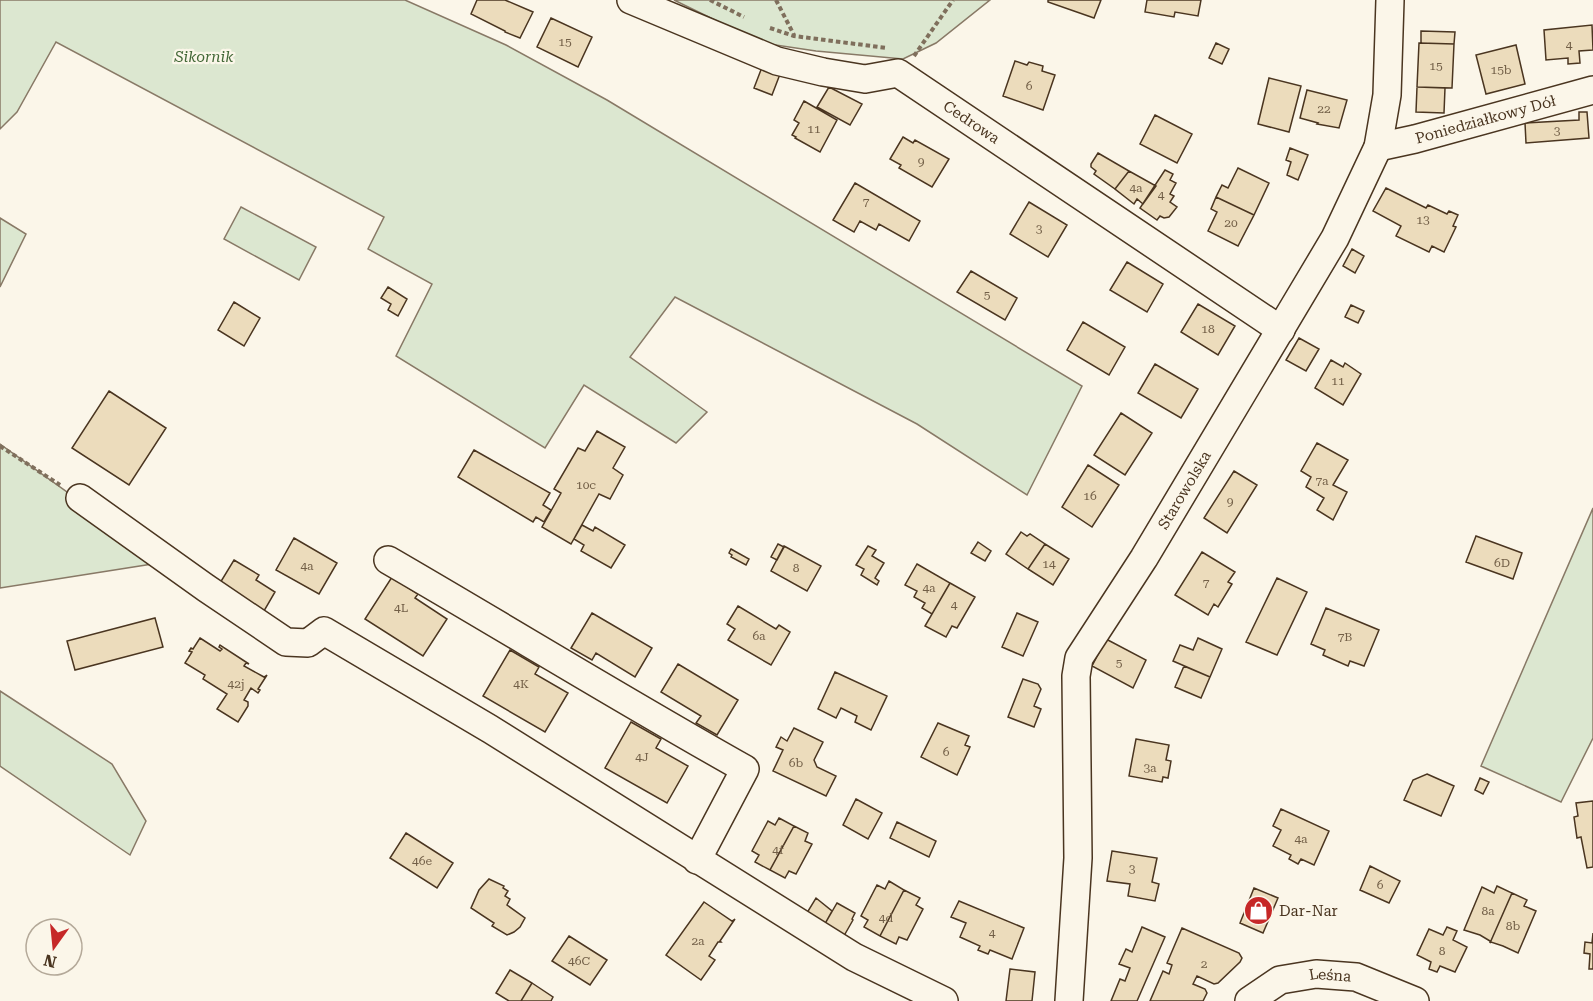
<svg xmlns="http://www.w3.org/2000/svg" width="1593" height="1001" font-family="'Roboto Serif',serif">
<rect width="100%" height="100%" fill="#fbf6e9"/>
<path fill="#dce7d0" stroke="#887966" stroke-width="1.5" d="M0,0H405L506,45L607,100L1082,386L1027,495L917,424L675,297L630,357L707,412L676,443L584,385L545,448L396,356L432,284L368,249L384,217L56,42L17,112L0,129Z
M674,0H990L936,43L903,59L816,51L762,43Z
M241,207L316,247L299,280L224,239Z
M0,218L26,234L0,287Z
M0,444L165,562L0,588Z
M1593,508V738L1561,802L1481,766Z
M0,691L112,764L146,821L130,855L0,766Z"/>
<path fill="#ecdcbc" stroke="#4a3520" stroke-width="1.5" d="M477,0H505L533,12L520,38L505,32V31L471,14Z
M1048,0H1101L1094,18L1048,2Z
M1147,0H1201L1198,16L1175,12L1174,17L1145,12Z
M551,18L592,37L578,67L537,47Z
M1592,25L1593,50L1579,51L1580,63L1568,64V58L1546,60L1544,30Z
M1421,31L1455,32L1454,44L1421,43Z
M1216,43L1229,49L1222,64L1209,58Z
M1419,43L1454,44L1452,88L1417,87Z
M1516,45L1525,84L1486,94L1476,55Z
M1015,61L1027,65L1029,62L1043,66L1042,71L1055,75L1043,110L1003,96Z
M764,62L782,69L772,95L754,88Z
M1269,78L1301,86L1289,132L1258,124Z
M829,87L862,104L850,125L817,107Z
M1417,87L1445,88L1444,113L1416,112Z
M1307,90L1347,100L1339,128L1317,124L1318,123L1300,118Z
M804,101L837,120L820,152L795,138L796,137L792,135L799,123L794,120Z
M1579,112H1587L1589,138L1526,143L1525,123L1579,120Z
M1155,115L1192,134L1177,163L1140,144Z
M903,137L913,143L915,140L949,159L932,187L899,168L901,165L890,159Z
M1290,148L1308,155L1298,180L1287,175L1291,162L1286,160Z
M1098,153L1129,171L1115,189L1094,174L1096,171L1091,167V164Z
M1238,168L1269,183L1254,215L1216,197L1222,185L1228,188Z
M1165,170L1173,174L1170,180L1176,183L1170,194L1174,196L1170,202L1177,207L1169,217L1164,218L1160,216L1157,220L1140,208Z
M1129,171L1156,186L1143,204L1137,199L1134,204L1115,189Z
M855,183L920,221L909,241L879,224L876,230L860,221L854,232L833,220Z
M1386,188L1426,208L1428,205L1447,214L1449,211L1458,215L1453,226L1456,227L1444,252L1432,246L1429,252L1396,236L1401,226L1373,211Z
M1216,197L1254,215L1238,246L1208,231L1217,212L1211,209Z
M1029,202L1067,225L1048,257L1010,234Z
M1352,249L1364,256L1355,273L1343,266Z
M1127,262L1163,284L1147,312L1110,290Z
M971,271L1017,298L1005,320L957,292Z
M388,287L407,299L398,316L388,310L391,304L381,298Z
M234,302L260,318L244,346L218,330Z
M1198,304L1235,326L1218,355L1181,332Z
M1351,305L1364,311L1358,323L1345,317Z
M1083,322L1125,347L1109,375L1067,350Z
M1299,338L1319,349L1306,371L1286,360Z
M1331,360L1343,367L1345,363L1361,374L1343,405L1315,388Z
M1155,364L1198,389L1181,418L1138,393Z
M109,391L166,428L129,485L72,448Z
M1121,413L1152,433L1125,475L1094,455Z
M597,431L625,447L613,468L623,475L610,499L599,494L571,544L542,527L561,493L554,489L578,448L585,451Z
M1317,443L1348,460L1333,485L1347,492L1333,520L1317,510L1324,498L1306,487L1311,477L1301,471Z
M474,450L550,493L543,505L551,510L544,522L536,517L533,522L458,477Z
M1088,465L1119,485L1092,527L1062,507Z
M1234,471L1257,485L1227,533L1204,518Z
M582,525L593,531L595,527L625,545L611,568L581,551L584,545L574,539Z
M1021,532L1027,536L1030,534L1045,544L1028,569L1006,554Z
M1476,536L1522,553L1513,579L1466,562Z
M294,538L337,563L319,594L276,570Z
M978,542L991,551L985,561L971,553Z
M778,544L784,547L777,560L771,557Z
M1045,544L1069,559L1053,585L1028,569Z
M784,546L821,566L807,591L771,571Z
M868,546L876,550L872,556L884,563L875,578L879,581L877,585L861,575L864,569L856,565Z
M731,549L749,559L746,565L731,557L732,555L729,553Z
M1202,552L1235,572L1228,582L1232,584L1218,607L1214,604L1208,615L1175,595Z
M234,560L259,575L256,580L275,592L264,611L220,583Z
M917,564L950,583L932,614L922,608L925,603L914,597L917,591L905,585Z
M392,577L418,594L415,598L447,619L423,656L365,619Z
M1277,578L1307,592L1277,655L1246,642Z
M950,583L975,597L957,628L952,626L946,637L925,626Z
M738,606L776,629L779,625L790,632L771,665L728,640L735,629L727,624Z
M1326,608L1379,630L1364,666L1350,661L1348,666L1323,655L1325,650L1311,644Z
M592,613L652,648L635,677L596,653L592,660L571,648Z
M1017,613L1038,622L1023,656L1002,647Z
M155,618L163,647L75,670L67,641Z
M200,638L220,651L222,649L219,647L220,645L249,664L246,663L244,666L264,677L267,675L258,689L260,690L258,693L251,688L244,700L248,702V706L238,722L217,709L227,694L203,679L205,675L185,663L192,652L189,651L191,648L193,649Z
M1198,638L1222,649L1210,677L1173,661L1180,645L1193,650Z
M1106,639L1146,660L1133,688L1092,666Z
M510,650L539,667L535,674L568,693L545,732L483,696Z
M678,664L738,700L717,735L696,723L701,716L661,692Z
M1184,666L1210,677L1201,698L1175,687Z
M835,672L887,696L871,730L855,722L857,716L841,708L836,718L818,709Z
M1023,679L1038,684L1041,689L1034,706L1041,709L1034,727L1008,717Z
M631,722L661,739L656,748L688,766L667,803L605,768Z
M938,723L969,736L965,745L970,747L957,775L921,757Z
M794,728L823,742L814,760L817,767L836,776L826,796L773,771L783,750L776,747L781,737L787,741Z
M1136,739L1169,745L1166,760L1171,761L1168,778L1163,777L1162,782L1129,776Z
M1427,774L1454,786L1441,816L1404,800L1413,780Z
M1480,778L1489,782L1483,794L1475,790Z
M856,799L882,813L868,839L843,825Z
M1593,801V867L1587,868L1581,837L1577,838L1574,817L1578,816L1576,803Z
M1281,809L1329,831L1314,865L1301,859L1298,864L1289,859L1291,855L1273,846L1281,830L1273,826Z
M779,818L794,826L770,870L755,862L759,855L752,851L768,821L775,825Z
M897,822L936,841L929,857L890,838Z
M794,826L808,833L805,841L812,844L796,874L789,871L785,878L770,870Z
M406,833L453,863L437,888L390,858Z
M1112,851L1157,858L1152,882L1159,884L1155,901L1128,896L1130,884L1107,881Z
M1370,866L1400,881L1389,903L1360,890Z
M489,879L504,886L503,888L508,891L505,896L510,899L507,905L525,918L520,927L514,932L507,935L492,926L494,923L471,908L479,890Z
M889,881L904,890L880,936L864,927L868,920L861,916L877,885L885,889Z
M1497,886L1512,893L1490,943V941L1480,935L1464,930L1482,887L1494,893Z
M1254,888L1278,898L1263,933L1240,923Z
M904,890L920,898L916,905L923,909L907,940L899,937L896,944L880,936Z
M1512,893L1527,900L1524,906L1536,911L1518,953L1503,946L1491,942L1490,943Z
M816,898L832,911L822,929L805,916Z
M959,901L1024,928L1012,959L990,950L988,954L978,950L980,946L960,937L966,923L951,917Z
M704,902L732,921L735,919L720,941L721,942H718L709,956L715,960L701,980L666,955Z
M837,903L855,913L852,919L853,920L841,941L822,929Z
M1142,927L1165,937L1137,1001H1111L1120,979L1125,981L1130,968L1119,964L1120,962L1126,949L1132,952Z
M1447,927L1457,931L1453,940L1467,947L1455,972L1440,966L1437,972L1429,969L1431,962L1417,955L1429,929L1443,935Z
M1182,928L1239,953L1242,958L1240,962L1218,983L1214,984L1197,976L1193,984L1205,989L1207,993L1203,1001H1150L1163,971L1169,974L1172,965L1167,963Z
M1593,933V969H1589L1590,954L1584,953L1585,942L1592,943Z
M569,936L607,960L590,985L552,961Z
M1010,969L1035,972L1032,1001H1006Z
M510,970L532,983L521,1001H509L496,993Z
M532,983L553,997L551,1001H521Z"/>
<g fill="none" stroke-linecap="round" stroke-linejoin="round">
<defs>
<g id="minor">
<path id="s1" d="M631,0L777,61L823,72L865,79L898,73L1281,330"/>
<path id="s2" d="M1378,147L1415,139L1593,90"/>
<path d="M80,498L206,588L286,642L308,643L324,631L490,729L854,957L944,1001"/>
<path d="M388,560C507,629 624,701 745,769L697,860"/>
<path id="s3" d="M1069,1001L1078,858L1076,676L1079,658L1144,558L1335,238L1378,147L1387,95L1390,0"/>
<path id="s4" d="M1249,1001L1280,980L1316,974L1356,977L1415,1001"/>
</g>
</defs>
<use href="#minor" stroke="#4a3520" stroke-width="30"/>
<path stroke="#7f6f5c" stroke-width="4" stroke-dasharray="4.5 3" stroke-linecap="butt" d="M710,0L744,17
M776,0L794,35
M770,28L794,36L887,48
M914,56L953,0
M0,446L60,485"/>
<use href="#minor" stroke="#fbf6e9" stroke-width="27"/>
</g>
<defs>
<symbol id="shop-disc" viewBox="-11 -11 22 22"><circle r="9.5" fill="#c62828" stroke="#fbf6e9"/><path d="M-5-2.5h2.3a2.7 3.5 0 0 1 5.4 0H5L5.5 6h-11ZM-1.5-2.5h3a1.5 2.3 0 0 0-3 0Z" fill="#fff"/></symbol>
</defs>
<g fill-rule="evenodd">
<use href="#shop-disc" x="1242" y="894" width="33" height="33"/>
</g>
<g text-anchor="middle" stroke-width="4.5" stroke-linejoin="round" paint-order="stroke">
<g font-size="12" fill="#725f47">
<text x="565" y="46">15</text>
<text x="1569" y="49">4</text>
<text x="1436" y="70">15</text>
<text x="1501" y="74">15b</text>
<text x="1029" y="90">6</text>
<text x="1324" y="113">22</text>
<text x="814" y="133">11</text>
<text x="1557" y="135">3</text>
<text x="921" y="166">9</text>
<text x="1136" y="192">4a</text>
<text x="1161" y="199">4</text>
<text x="866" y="206">7</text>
<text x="1423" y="224">13</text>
<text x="1231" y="227">20</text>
<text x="1039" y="233">3</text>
<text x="987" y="299">5</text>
<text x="1208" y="333">18</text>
<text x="1338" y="385">11</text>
<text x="1322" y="485">7a</text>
<text x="586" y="489">10c</text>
<text x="1090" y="500">16</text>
<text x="1230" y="506">9</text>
<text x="1502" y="567">6D</text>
<text x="1049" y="568">14</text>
<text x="307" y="570">4a</text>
<text x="796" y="572">8</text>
<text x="1206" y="587">7</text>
<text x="929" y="592">4a</text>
<text x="954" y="609">4</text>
<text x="401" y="612">4L</text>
<text x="759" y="640">6a</text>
<text x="1345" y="641">7B</text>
<text x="1119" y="667">5</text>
<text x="236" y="688">42j</text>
<text x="521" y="688">4K</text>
<text x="946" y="756">6</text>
<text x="642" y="761">4J</text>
<text x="796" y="767">6b</text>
<text x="1150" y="772">3a</text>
<text x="1301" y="843">4a</text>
<text x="778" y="854">4f</text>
<text x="422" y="865">46e</text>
<text x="1132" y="873">3</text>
<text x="1380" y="889">6</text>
<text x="1488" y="915">8a</text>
<text x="886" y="922">4d</text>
<text x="1513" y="930">8b</text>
<text x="992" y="937">4</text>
<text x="698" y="945">2a</text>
<text x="1442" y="955">8</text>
<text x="579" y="965">46C</text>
<text x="1204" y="968">2</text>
</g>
<g font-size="15" font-style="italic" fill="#436837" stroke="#fbf6e9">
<text x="204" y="62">Sikornik</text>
</g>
<g font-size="15" fill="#4a3520" stroke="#fbf6e9">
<text dy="5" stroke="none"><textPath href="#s2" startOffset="111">Poniedziałkowy Dół</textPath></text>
<text dy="5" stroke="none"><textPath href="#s1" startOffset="370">Cedrowa</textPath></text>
<text dy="5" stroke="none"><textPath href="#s3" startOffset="542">Starowolska</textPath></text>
<text dy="5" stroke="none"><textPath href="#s4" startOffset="88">Leśna</textPath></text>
</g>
<g font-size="15" fill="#4a3520" stroke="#fbf6e9" text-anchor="start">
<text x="1279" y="916">Dar-Nar</text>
</g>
</g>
<g transform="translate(54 947) rotate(195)"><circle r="28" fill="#fbf6e9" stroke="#b4a999" stroke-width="1.5"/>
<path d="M0-4.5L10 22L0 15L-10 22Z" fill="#c62828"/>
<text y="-9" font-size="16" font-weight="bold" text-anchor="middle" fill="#4a3520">N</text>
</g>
</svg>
